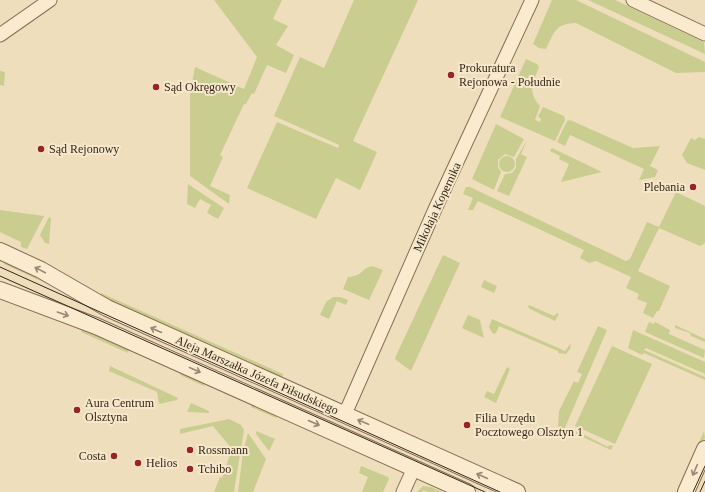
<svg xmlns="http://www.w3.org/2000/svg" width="705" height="492" font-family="Georgia,serif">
<rect width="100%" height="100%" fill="#efdebc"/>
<path fill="#c9cd90" d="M214,0H282L273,19L288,26L276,45L294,55L286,73L267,65L254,94L252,93L246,104H244L220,155L223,157L210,186L230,195L229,204L190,176V93L195,67L244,89L257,57Z
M354,0H418L353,141L377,152L360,190L336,178L316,219L247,188L277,122L338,148L339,145L274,116L300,57L324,68Z
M552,0H576L705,62V72L676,73L576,23C555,24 555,31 546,49L539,48L533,44Z
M588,0H615L704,42L705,54Z
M526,59L537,64L539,67C533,84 527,91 540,106L535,120L540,122L541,119L538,116L543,107L564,116L565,120L555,141L500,117Z
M0,71L5,72L4,86L0,85Z
M570,120L633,148L660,146L650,166L658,170L655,177L639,180L644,169L570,135L565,146L557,142L567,121Z
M496,124L524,139L514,157L505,154L498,160V167L501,172L494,190L472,179Z
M699,137L705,139V170L687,163L682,155L691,138L695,140Z
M527,140L521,154L527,157L509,196L497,191L505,174L512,173L516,168V159Z
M552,148L602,172L561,182L569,164L559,159L560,156L550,151Z
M499 164a8 8 0 1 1 16 0a8 8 0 1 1-16 0Z
M188,184L224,208L218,219L207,213L211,205L200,199L195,208L187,204Z
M466,187H470L626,261L630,259L647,222L659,227L676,192L705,206V243L700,246L659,228L638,271L670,286L659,311H657L653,318L643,313L647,303L637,299L639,294L626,288L631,277L596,261L589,263L580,258L584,250L478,201L473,210H468L473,198L463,194Z
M0,210L44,216L27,249L21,247V242L0,232Z
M49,217L51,218L49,244L45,243L40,235Z
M443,255L460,263L411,371L396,360L395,358Z
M6,260L69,294L4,264Z
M372,266L383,270L369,300L343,289L348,277C364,276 361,268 372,266Z
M484,280L497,286L494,293L481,287Z
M101,293L283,374L282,378L100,296Z
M333,297H340L348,300L346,305L337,301L329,319L320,315L326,302Z
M529,305L554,316L557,313L559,314L555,321L530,309L528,307Z
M468,315L480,320L484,338L462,328Z
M492,319L565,351L571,343L570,349L566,354L558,353V351L553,349L499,326L496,333L493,334L489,327Z
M649,322L654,324L655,322L670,330L669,334L705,350L704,358L645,332Z
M675,325L705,339V342L691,336L690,333L675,328Z
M598,326L607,330L564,430L558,427L559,411L574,381L578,383L582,374L577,372Z
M82,329L129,349L128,353L81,332Z
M633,330L705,362V374L646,348L644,350L705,377V380L644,353L642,355L628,348Z
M612,346L652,364L615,444L575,426Z
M110,366L178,398L177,400L159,404L157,392L109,371Z
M507,367L510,369L496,403L484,397L487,391L494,394Z
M181,372L205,382L204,386L180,375Z
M191,403L209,411V413L187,412Z
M252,404L278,415L276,418L251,407Z
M229,419L241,425L244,430L234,492H214L220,477L222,478L232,449L213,426L180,434V429Z
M256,431L275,439L269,451L256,434Z
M577,431L608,447L609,445L613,446L611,450L576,434Z
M704,431L705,438L679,492H676Z
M248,433L266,459L253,492H238L243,452Z
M361,466L388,477L389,479L383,492H362L368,477L359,473Z
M423,486L431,487L442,492H428L423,490L422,492H417Z"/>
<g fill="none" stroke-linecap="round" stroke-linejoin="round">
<defs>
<path id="minor" d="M633,0L705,34
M0,35L50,0
M345,414L436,207L532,0
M403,492L414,468"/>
<path id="tertiary" d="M0,251L41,270L107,308L517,492
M0,290L96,326L467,492
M686,492L705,449"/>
</defs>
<use href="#minor" stroke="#876d55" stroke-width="15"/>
<use href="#tertiary" stroke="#876d55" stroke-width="18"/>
<use href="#minor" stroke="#faebcf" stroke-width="13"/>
<use href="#tertiary" stroke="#faebcf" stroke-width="16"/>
<path stroke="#36261a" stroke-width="1" d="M0,267L500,492
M0,276L485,492
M693,492L705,466
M700,492L705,481"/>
</g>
<defs><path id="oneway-shaft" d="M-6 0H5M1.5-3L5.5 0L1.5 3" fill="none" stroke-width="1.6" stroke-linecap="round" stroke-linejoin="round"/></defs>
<g stroke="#988874">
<use href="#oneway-shaft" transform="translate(40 270) rotate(-152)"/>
<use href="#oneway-shaft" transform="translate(63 314) rotate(19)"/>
<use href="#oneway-shaft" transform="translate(156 330) rotate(-156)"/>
<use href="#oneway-shaft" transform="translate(195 370) rotate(24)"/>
<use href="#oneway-shaft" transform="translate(363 422) rotate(-157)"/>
<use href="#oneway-shaft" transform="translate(314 423) rotate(24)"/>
<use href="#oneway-shaft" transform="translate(695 470) rotate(113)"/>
<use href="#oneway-shaft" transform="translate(482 476) rotate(-156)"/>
</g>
<g fill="#982329" stroke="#f6e8cb" stroke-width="1.5">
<circle cx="451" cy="75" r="4"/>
<circle cx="156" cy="87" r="4"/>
<circle cx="41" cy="149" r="4"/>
<circle cx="693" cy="187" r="4"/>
<circle cx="77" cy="410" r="4"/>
<circle cx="467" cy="425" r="4"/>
<circle cx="190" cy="450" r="4"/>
<circle cx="114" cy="456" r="4"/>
<circle cx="138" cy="463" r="4"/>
<circle cx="190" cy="469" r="4"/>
</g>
<g text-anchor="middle" stroke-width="4" stroke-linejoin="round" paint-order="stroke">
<g font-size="12" fill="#36261a" stroke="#f6e8cb" text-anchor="start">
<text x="459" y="72">Prokuratura<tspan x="459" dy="14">Rejonowa - Południe</tspan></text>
<text x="164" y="91">Sąd Okręgowy</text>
<text x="49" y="153">Sąd Rejonowy</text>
<text x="685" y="191" text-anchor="end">Plebania</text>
<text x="85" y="407">Aura Centrum<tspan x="85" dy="14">Olsztyna</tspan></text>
<text x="475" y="422">Filia Urzędu<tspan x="475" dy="14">Pocztowego Olsztyn 1</tspan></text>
<text x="198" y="454">Rossmann</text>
<text x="106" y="460" text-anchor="end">Costa</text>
<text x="146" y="467">Helios</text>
<text x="198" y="473">Tchibo</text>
</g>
<g font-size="12" fill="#36261a" stroke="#f6e8cb">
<text transform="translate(437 207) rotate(-65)" y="4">Mikołaja Kopernika</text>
<text transform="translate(257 375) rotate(24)" y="4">Aleja Marszałka Józefa Piłsudskiego</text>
</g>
</g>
</svg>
